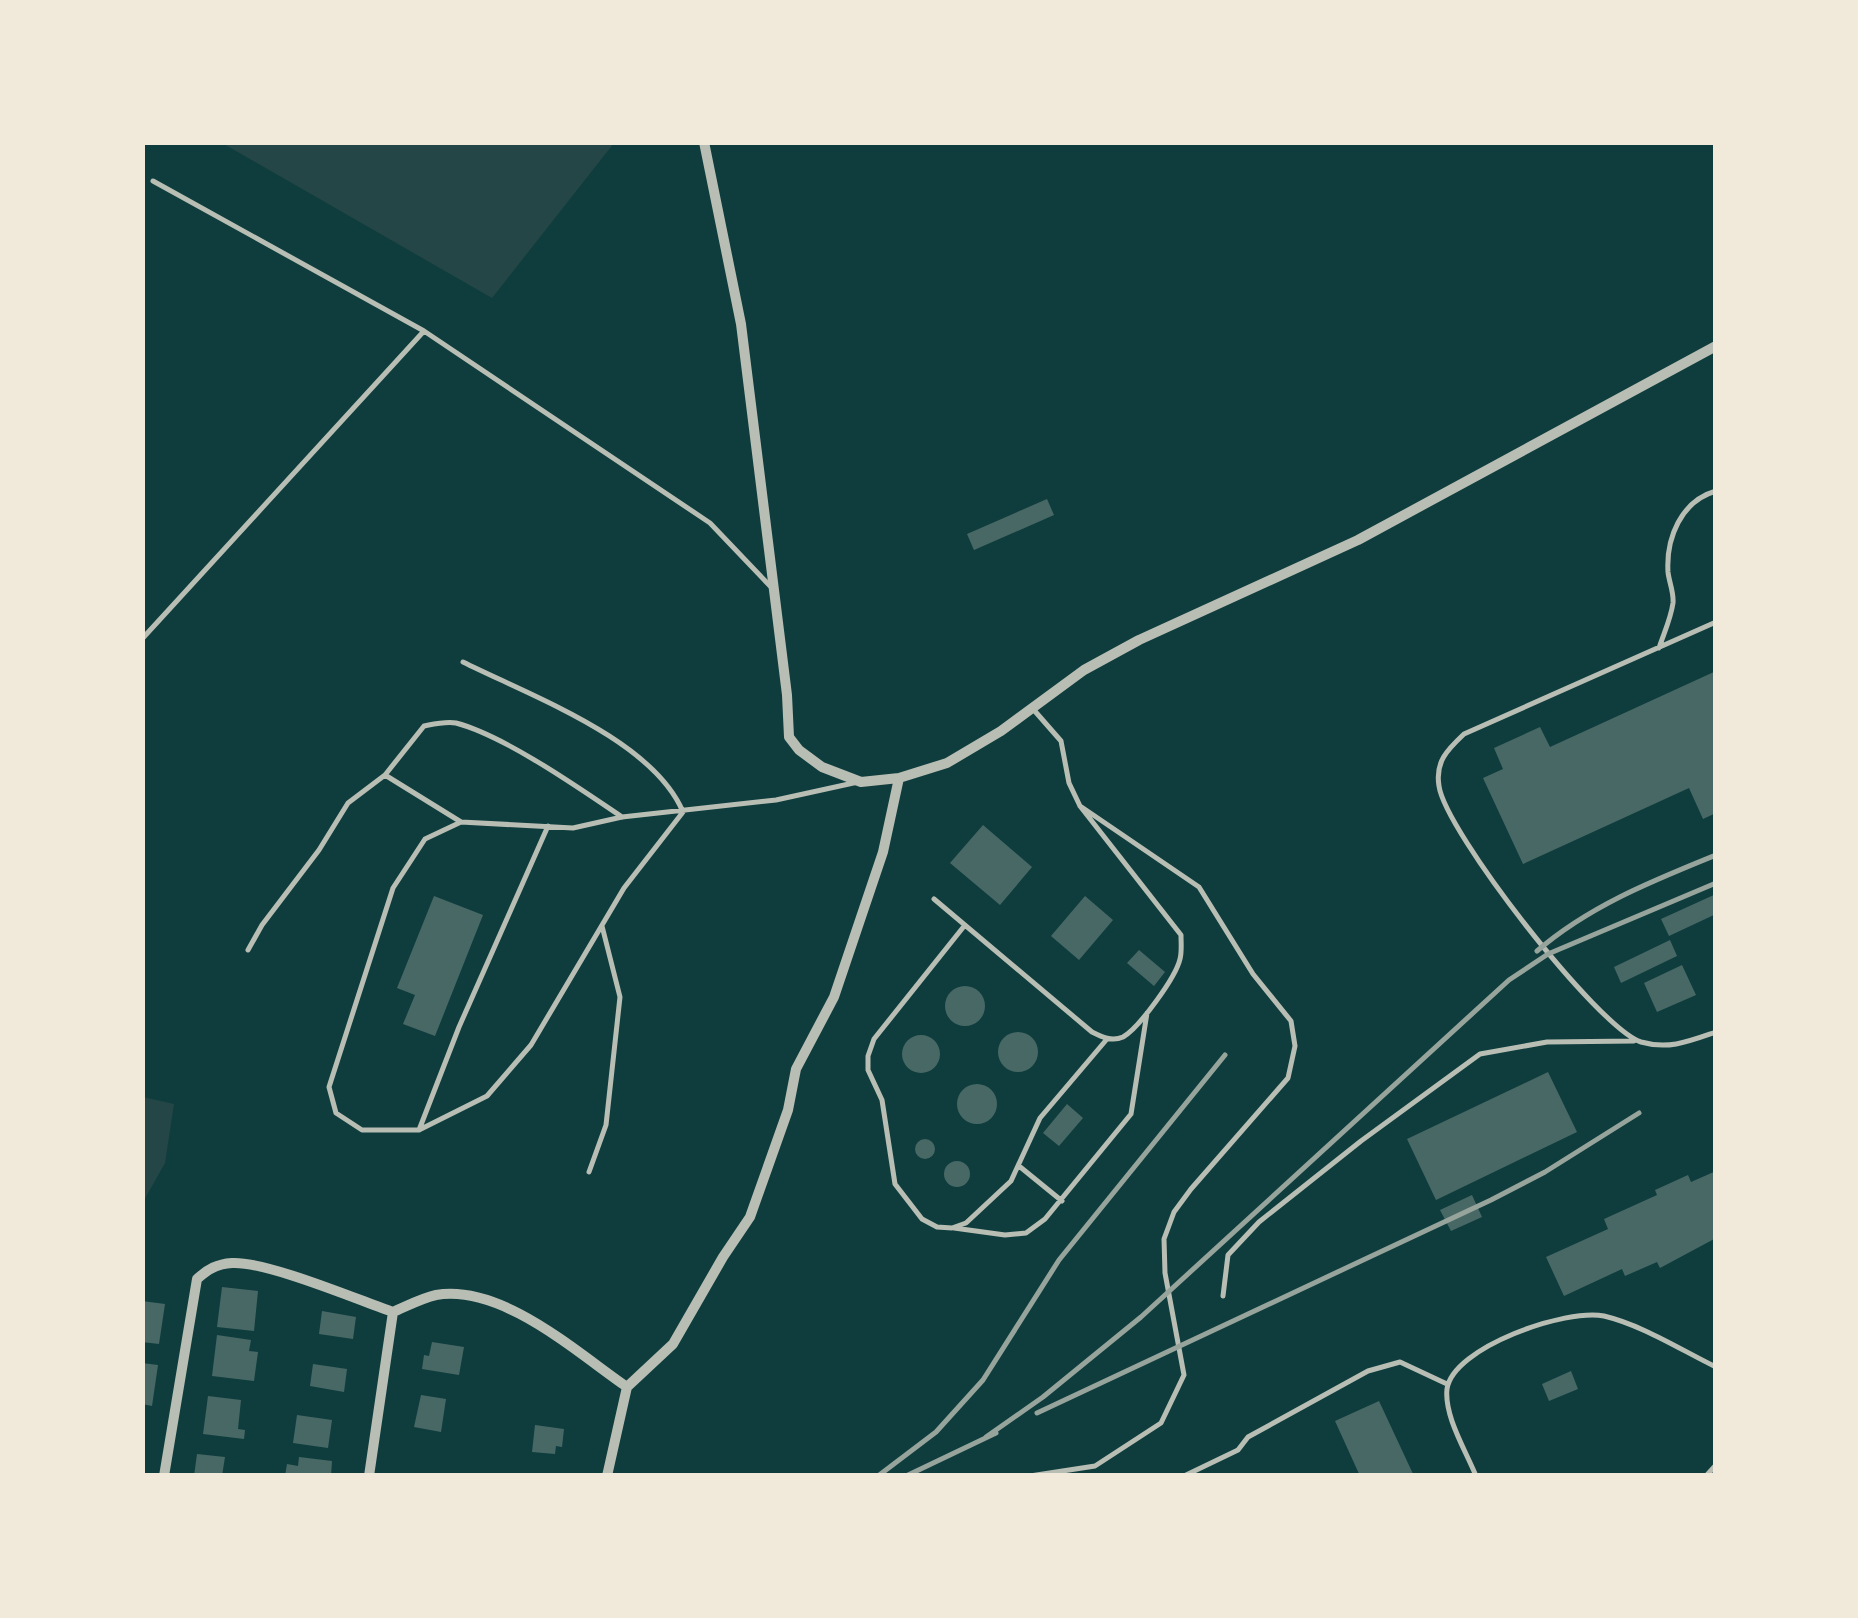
<svg xmlns="http://www.w3.org/2000/svg" width="1858" height="1618" font-family="'Roboto Condensed',sans-serif">
<rect width="100%" height="100%" fill="#0f3d3e"/>
<path fill="#244646" d="M222,143L614,142V143L492,298Z
M143,1097L174,1104L165,1163L143,1202Z"/>
<path fill="#486865" d="M1047,499L1054,515L974,550L967,534Z
M1716,671V813L1703,819L1689,788L1523,864L1483,778L1503,769L1494,748L1540,727L1550,747Z
M983,825L1032,867L1000,905L950,863Z
M1716,894V914L1669,936L1661,919Z
M434,896L483,915L435,1036L403,1024L415,995L397,988Z
M1085,896L1113,920L1079,960L1051,936Z
M1670,940L1677,956L1621,983L1614,967Z
M1139,950L1165,972L1154,986L1127,963Z
M1682,965L1696,995L1657,1012L1644,983Z
M945 1006a20 20 0 1 1 40 0a20 20 0 1 1-40 0Z
M998 1052a20 20 0 1 1 40 0a20 20 0 1 1-40 0Z
M902 1054a19 19 0 1 1 38 0a19 19 0 1 1-38 0Z
M1548,1072L1577,1132L1436,1200L1407,1139Z
M957 1104a20 20 0 1 1 40 0a20 20 0 1 1-40 0Z
M1067,1104L1083,1118L1059,1146L1043,1133Z
M915 1149a10 10 0 1 1 20 0a10 10 0 1 1-20 0Z
M944 1174a13 13 0 1 1 26 0a13 13 0 1 1-26 0Z
M1716,1171V1238L1660,1268L1657,1262L1625,1276L1622,1269L1564,1296L1546,1257L1608,1229L1604,1219L1657,1195L1655,1190L1688,1175L1691,1182Z
M1472,1195L1482,1217L1451,1231L1440,1210Z
M222,1287L258,1291L254,1331L217,1327Z
M142,1301L165,1304L159,1344L142,1342Z
M322,1311L356,1317L353,1339L319,1334Z
M217,1335L251,1340L249,1351L258,1352L254,1381L212,1376Z
M432,1342L464,1347L459,1375L422,1369L424,1355L429,1356Z
M142,1363L158,1365L152,1406L142,1404Z
M313,1364L347,1369L344,1392L310,1386Z
M1571,1371L1578,1389L1549,1401L1542,1384Z
M421,1395L446,1399L441,1432L414,1427Z
M208,1396L241,1400L238,1429L245,1430L244,1439L203,1434Z
M1379,1401L1414,1476H1360L1335,1421Z
M297,1415L332,1420L328,1448L293,1443Z
M535,1425L564,1429L562,1447L556,1446L555,1454L532,1452Z
M197,1454L225,1457L222,1476H194Z
M299,1457L332,1461L331,1476H285L287,1464L298,1466Z"/>
<g fill="none" stroke-linecap="round" stroke-linejoin="round">
<path stroke="#b8beb3" stroke-width="5" d="M153,181L424,331L710,523L772,588
M1716,622L1464,734C1447,750 1435,762 1439,786C1445,831 1598,1028 1641,1042C1669,1050 1690,1041 1716,1032
M142,639L424,331
M1659,648C1664,633 1671,618 1673,603C1674,592 1669,582 1668,572C1666,538 1681,501 1716,491
M463,662C531,696 653,740 683,812L624,888L531,1045L487,1096L419,1130H362L336,1113L329,1087L393,888L425,839L461,822L573,828L622,817L776,800L858,782
M385,775L461,822
M934,899L1092,1032C1102,1037 1112,1042 1123,1037C1139,1028 1176,977 1180,959C1182,952 1181,943 1181,935L1080,806L1069,783L1061,741L1033,709
M965,925L874,1039L868,1056V1070L882,1100L895,1184L922,1219L937,1227L952,1228L966,1223L1011,1181L1040,1118L1107,1039
M248,950L262,925L319,850L348,803L385,775L424,726C434,724 446,721 456,723C505,736 579,788 622,817
M419,1130L459,1027L548,826
M1019,1166L1062,1201
M589,1172L606,1125L620,997L602,926
M954,1228L1005,1235L1026,1233L1045,1219L1131,1114L1147,1013
M1223,1296L1228,1255L1259,1222L1361,1141L1480,1054L1547,1042L1634,1041
M1030,1476L1095,1466L1161,1423L1184,1375L1165,1273L1164,1239L1174,1212L1191,1189L1288,1078L1295,1046L1291,1021L1253,974L1199,887L1080,806
M1184,1476L1238,1450L1248,1437L1368,1371L1400,1362L1447,1384
M1476,1476C1466,1451 1444,1416 1447,1389C1453,1347 1567,1308 1604,1316C1642,1325 1681,1350 1716,1367
M1706,1476L1716,1465"/>
<path stroke="#b8beb3" stroke-width="10" d="M704,142L741,324L787,695L789,737L799,750L822,767L861,782L899,778
M164,1476L197,1279C208,1269 217,1264 232,1263C266,1261 356,1299 393,1312C407,1306 422,1298 436,1295C502,1284 576,1352 627,1387
M369,1476L393,1312
M607,1476L627,1387L673,1344L723,1257L750,1217L788,1110L796,1069L834,997L883,852L899,778L947,763L1001,731L1084,670L1139,640L1358,540L1716,346"/>
<path stroke="#97a49c" stroke-width="5" d="M1537,951C1589,906 1652,881 1716,855
M1037,1413L1491,1200L1545,1172L1639,1113
M986,1437L1043,1397L1141,1317L1509,980L1548,954L1716,883
M878,1476L936,1432L983,1380L1059,1260L1225,1055
M906,1476L996,1433"/>
</g>
<rect width="1858" height="1618" fill="none" stroke="#f1e9da" stroke-width="290"/>
</svg>
